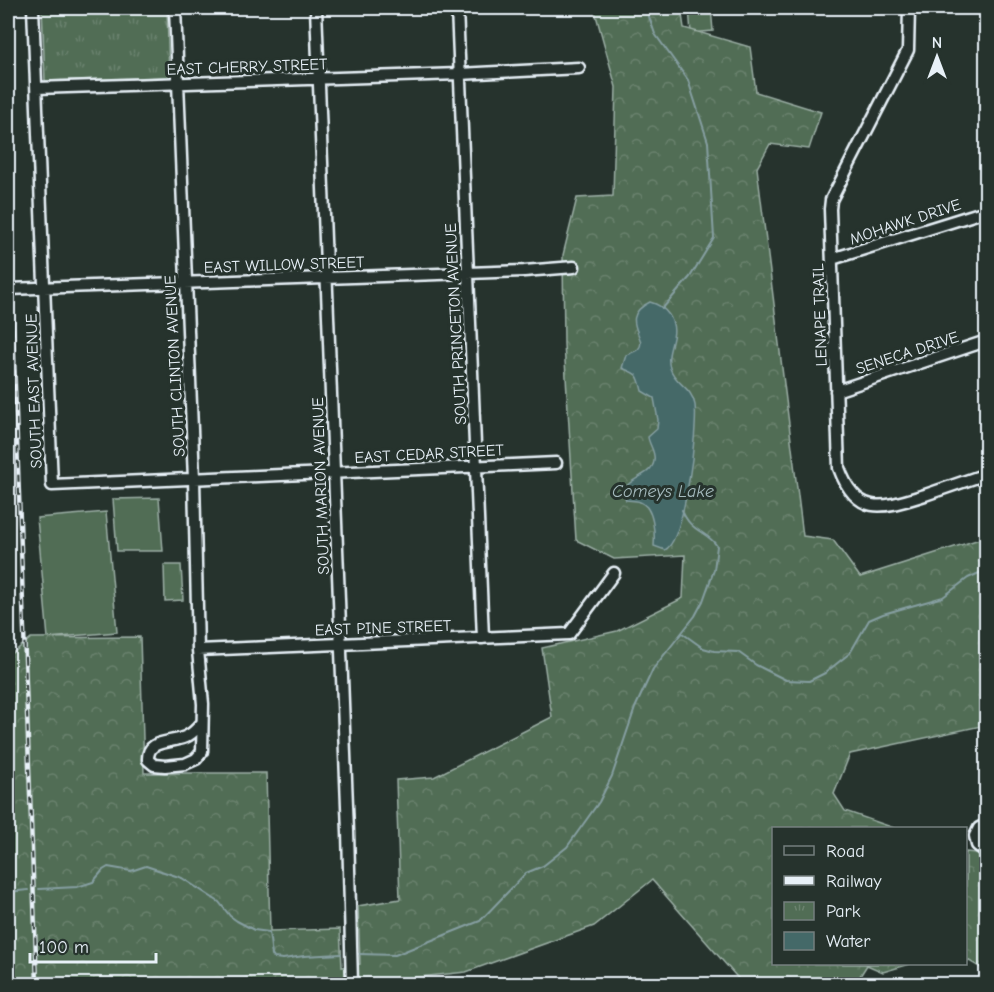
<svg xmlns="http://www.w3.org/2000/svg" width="994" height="992" font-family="'Comic Neue',sans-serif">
<defs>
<pattern id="forest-crowns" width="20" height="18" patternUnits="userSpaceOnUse" patternTransform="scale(1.5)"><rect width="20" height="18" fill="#516d55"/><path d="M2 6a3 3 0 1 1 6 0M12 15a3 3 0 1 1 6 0" fill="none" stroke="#6a826e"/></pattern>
<pattern id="park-tufts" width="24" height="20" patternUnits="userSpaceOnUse" patternTransform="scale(1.5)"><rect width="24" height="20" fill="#516d55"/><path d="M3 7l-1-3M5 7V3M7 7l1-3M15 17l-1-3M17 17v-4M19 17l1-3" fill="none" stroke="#6a826e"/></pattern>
</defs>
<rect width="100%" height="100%" fill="#26332d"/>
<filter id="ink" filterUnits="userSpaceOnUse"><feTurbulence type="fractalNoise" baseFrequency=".0167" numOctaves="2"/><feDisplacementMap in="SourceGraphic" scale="12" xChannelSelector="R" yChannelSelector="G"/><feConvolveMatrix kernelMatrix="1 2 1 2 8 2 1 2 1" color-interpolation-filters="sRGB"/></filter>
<g filter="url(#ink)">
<path fill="#516d55" stroke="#9cafa6" stroke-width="1.5" d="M689,8H711L713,31L691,33Z
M159,498L163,551H117L113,499Z
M106,512L117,632L48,638L37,518Z
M164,565H181L183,600L165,601Z"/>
<path fill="url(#forest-crowns)" stroke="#9cafa6" stroke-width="1.5" d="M594,8H681L684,28L750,47L756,92L821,112L809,149L770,144L757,168L803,536L833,540L860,577L986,537V725L850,754L834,794L845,811L894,828H774V964H910L883,972L867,965L855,984H743L652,880L594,926L466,972L355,984H8V654L14,652L31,638L140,637L144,773H266L270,931L340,929L342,967L360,964L358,906L400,899L396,780L434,777L552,717L542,648L617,631L683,598L685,555L614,559L576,540L564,344L563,255L577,198L613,196L616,87Z
M966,852L986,854V971L966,959Z"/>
<path fill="url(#park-tufts)" stroke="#9cafa6" stroke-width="1.5" d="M42,8H167L169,77L45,81Z"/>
<path fill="#446968" stroke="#869fa2" stroke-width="1.5" d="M650,302C658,304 664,308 669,315C682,335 664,349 670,368C675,384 692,387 695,405C698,428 685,540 665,550L654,546C655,534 654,507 640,502C636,500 630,501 626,500C615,479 652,479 654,461C656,452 649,445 648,437L657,429L658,420L654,398L642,391C638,374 639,375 622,368L626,355C630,353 637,352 639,348C648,338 617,318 650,302Z"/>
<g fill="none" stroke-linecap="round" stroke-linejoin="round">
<path stroke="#869fa2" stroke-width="2" d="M646,8L655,34L688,80L708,142L714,238L690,277L662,309
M682,633L703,648L714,651L738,652L756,665L786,680L809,681L825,673L850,653L869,620L883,614L943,597L968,578L986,570
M39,889L77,887L93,882L103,870L108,867L131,871L146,866L182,878L219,902L230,916L237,921L254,930L269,932L272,955L274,958L283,959L304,956L341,954
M8,892L28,890
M359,954L395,955L480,921L526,873L543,866L567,847L599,802L612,776L635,708L653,669L695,616L703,601L714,570L717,546C707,531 690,532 682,510"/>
<defs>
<path id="minor" d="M33,8L52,485L556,463
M175,8L194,479L198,650L203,704L202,752L196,759L185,764L165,766L154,765L148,760C147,741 165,743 179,739C189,737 195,731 202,723
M316,8L348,831L352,984
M457,8L483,638
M909,8L908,50L831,200L830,209L839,468C857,518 883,508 925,495C945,488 966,481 986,474
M37,88L459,74L579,68
M832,259L986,211
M8,289L524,271L574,267
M836,391L986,341
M198,650L569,634L614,573
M986,825L979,828L975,836L977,845L986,852"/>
</defs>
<use href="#minor" stroke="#e8f1f8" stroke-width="15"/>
<use href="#minor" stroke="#26332d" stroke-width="10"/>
<defs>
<path id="rail" d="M8,195L37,984"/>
</defs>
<use href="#rail" stroke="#e8f1f8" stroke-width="4.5"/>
<use href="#rail" stroke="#26332d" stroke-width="2" stroke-dasharray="7" stroke-linecap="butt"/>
</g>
</g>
<g text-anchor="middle" stroke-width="6" stroke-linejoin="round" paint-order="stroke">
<g font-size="16" fill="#e8f1f8" stroke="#26332d">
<text transform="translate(247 66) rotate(-2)" y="6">EAST CHERRY STREET</text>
<text transform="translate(905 221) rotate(-18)" y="6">MOHAWK DRIVE</text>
<text transform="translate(284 264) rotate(-2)" y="6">EAST WILLOW STREET</text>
<text transform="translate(819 315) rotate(-92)" y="6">LENAPE TRAIL</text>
<text transform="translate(455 324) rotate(-93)" y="6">SOUTH PRINCETON AVENUE</text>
<text transform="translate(907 352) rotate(-18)" y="6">SENECA DRIVE</text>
<text transform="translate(174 366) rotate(-93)" y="6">SOUTH CLINTON AVENUE</text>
<text transform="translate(33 391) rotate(-92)" y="6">SOUTH EAST AVENUE</text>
<text transform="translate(429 453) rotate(-3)" y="6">EAST CEDAR STREET</text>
<text transform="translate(320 486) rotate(-92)" y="6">SOUTH MARION AVENUE</text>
<text transform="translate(383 627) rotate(-2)" y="6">EAST PINE STREET</text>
</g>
<g font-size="18" font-style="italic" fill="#a6bbbe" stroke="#26332d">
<text x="663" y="497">Comeys Lake</text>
</g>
</g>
<rect width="994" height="992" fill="none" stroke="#26332d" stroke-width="30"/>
<rect x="15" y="15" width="964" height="962" fill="none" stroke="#e8f1f8" stroke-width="2" filter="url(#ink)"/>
<rect x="772" y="827" width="195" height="138" fill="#26332d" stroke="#747f7e" stroke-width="1.5"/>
<rect x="784" y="846" width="30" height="9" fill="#26332d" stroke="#747f7e" stroke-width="1.5"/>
<text x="826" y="857" font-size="18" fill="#e8f1f8">Road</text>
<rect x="784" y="876" width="30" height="9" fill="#e8f1f8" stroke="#747f7e" stroke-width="1.5"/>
<text x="826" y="887" font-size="18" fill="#e8f1f8">Railway</text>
<rect x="784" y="902" width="30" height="18" fill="url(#park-tufts)" stroke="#747f7e" stroke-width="1.5"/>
<text x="826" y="917" font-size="18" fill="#e8f1f8">Park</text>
<rect x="784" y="932" width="30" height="18" fill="#446968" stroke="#747f7e" stroke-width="1.5"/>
<text x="826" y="947" font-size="18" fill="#e8f1f8">Water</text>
<g transform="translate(937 57)" stroke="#26332d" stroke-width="4.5" paint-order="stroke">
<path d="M0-4.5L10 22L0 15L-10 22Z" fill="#e8f1f8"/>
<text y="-9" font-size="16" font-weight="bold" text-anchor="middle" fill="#e8f1f8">N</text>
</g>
<path d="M30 953v9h126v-9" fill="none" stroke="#e8f1f8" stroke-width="3"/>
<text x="39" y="953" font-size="18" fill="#e8f1f8" stroke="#26332d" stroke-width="4.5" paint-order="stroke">100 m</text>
</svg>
